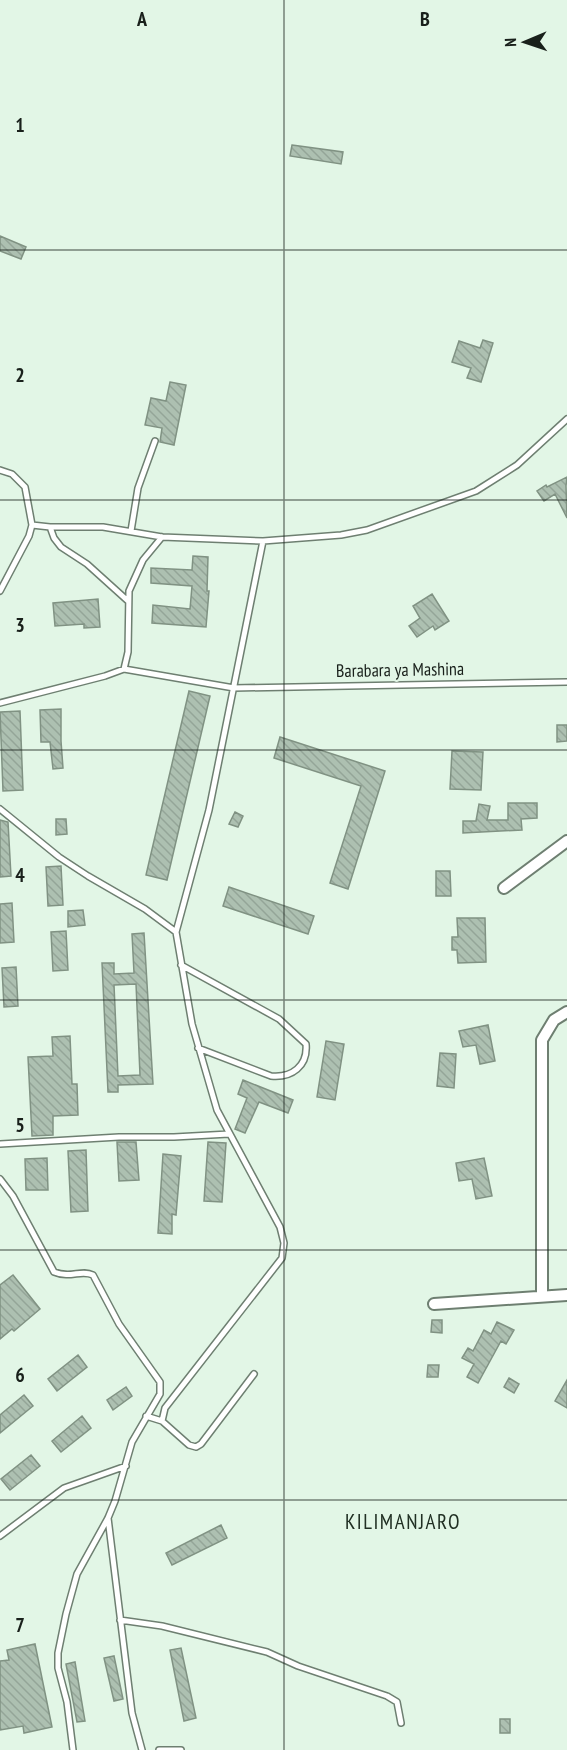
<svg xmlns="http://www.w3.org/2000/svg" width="567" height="1750" font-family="'PT Sans Narrow',sans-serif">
<defs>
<pattern id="building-back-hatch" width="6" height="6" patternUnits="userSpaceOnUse" patternTransform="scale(1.5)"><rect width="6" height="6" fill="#adc0b1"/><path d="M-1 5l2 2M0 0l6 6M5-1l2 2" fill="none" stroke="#94a598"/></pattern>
</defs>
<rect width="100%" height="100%" fill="#e2f6e6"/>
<path fill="url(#building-back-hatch)" stroke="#809283" stroke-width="1.5" fill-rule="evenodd" d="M292,145L343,152L341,164L290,156Z
M0,236L26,247L21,259L0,251Z
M483,340L493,343L481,382L467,378L471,368L452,362L459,341L480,348Z
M170,382L186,385L174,445L160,442L162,428L145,425L151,398L166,401Z
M567,477L566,486L567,518L555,494L544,501L537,491L546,485L547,487Z
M193,556L208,557L207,591H209L206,627L152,623L153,605L190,609L192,586L151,583V568L192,570Z
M432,594L449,621L435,630L433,626L417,637L409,626L420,618L413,606Z
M98,599L100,627L84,628V624L55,626L53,603Z
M189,691L210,696L167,880L146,875Z
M61,709V741L63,768L53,769L50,742H41L40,710Z
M20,711L23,790L3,791L0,712Z
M557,725H567V741L557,742Z
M280,737L385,771L348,889L330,883L361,786L274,758Z
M452,751L483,752L481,790L450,789Z
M508,803H537V818L521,819L522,830L463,833V821H476L479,804L490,806L487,820H508Z
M235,812L243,816L238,827L229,824Z
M56,819H66L67,834L56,835Z
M0,820L8,822L11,876L0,877Z
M61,866L63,905L48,906L46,867Z
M436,871H450L451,896H436Z
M229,887L314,916L308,934L223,906Z
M12,903L14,942L0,943V904Z
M83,910L85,925L68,927V911Z
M457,918H485L486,962L458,963L457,950H452V937H458Z
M66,931L68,970L53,971L51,932Z
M144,933L153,1084L118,1085V1092H108L102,963H114V974L134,973L132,934ZM136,984L140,1075L118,1076L114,985Z
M16,967L18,1006L4,1007L2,968Z
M488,1025L495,1061L480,1064L476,1045L463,1047L459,1031Z
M70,1036L72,1084H77L78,1115L53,1116V1135L32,1136L28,1057L53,1056L52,1037Z
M326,1041L344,1044L335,1100L317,1097Z
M440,1053L456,1054L454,1088L437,1086Z
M243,1080L293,1100L288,1113L259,1102L245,1133L235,1129L247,1098L238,1094Z
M117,1142H136L139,1180L119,1181Z
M208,1142L226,1143L222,1202L204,1201Z
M86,1150L88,1211L71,1212L68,1151Z
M163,1154L181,1156L176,1215L172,1214V1234L158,1233Z
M47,1158L48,1190H26L25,1159Z
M484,1158L492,1196L476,1199L472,1179L459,1181L456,1163Z
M13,1275L40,1309L14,1331L12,1329L0,1339V1285Z
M432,1320H442V1333L431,1332Z
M497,1322L514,1330L506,1344L501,1341L478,1383L467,1377L474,1364L462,1358L468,1348L473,1351L484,1330L491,1334Z
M78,1355L87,1367L57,1391L48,1379Z
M428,1365H439L438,1377H427Z
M509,1378L519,1384L514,1393L504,1387Z
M567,1380V1408L555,1401Z
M126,1387L132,1396L113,1410L107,1400Z
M24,1395L33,1406L0,1433V1415Z
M82,1416L91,1428L61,1452L52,1441Z
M31,1455L40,1466L10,1490L1,1479Z
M221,1525L227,1538L172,1565L166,1553Z
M35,1644L52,1727L24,1733L23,1726L0,1730V1661L9,1660L7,1650Z
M181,1648L196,1718L184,1721L170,1650Z
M114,1656L123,1699L114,1701L104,1658Z
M75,1662L85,1721L77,1722L66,1664Z
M500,1719H510V1733H500Z"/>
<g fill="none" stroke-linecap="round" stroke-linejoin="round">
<defs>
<path id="lane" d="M0,470L12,474L25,487L32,525L29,536L0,591
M32,525L50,527L54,538L61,547L87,564L128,601
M50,527H103L162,537L263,541L341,535L367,530L476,491L517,465L567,419
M131,531L138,488L155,441
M124,669L234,688L567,682
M0,703L105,676L124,669L128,652L129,591L143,560L162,537
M0,809L59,857L88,876L145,909L176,932L192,1024L217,1110L280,1227L284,1243L282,1258L165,1408L162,1421L189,1445L196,1447L201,1444L254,1374
M176,932L209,810L263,541
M181,965L279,1019L306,1044C308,1066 292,1078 271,1076L198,1048
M0,1144L119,1137H174L229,1134
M0,1179L13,1196L54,1272C71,1279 81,1269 93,1275L119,1324L160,1382V1394L132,1442L115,1501L108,1518L77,1574L66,1614L58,1653V1668L67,1702L73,1750
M146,1416L162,1421
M108,1518L132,1713L142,1750
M0,1536L64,1488L126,1466
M120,1620L162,1626L267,1652L298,1666L387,1696L397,1702L401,1723
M159,1750H181"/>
<path id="street" d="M504,888L567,841
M542,1296V1040L554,1020L567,1012
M434,1304L567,1295"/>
</defs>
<use href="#lane" stroke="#6e7f71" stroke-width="8"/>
<use href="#street" stroke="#6e7f71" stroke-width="14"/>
<use href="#lane" stroke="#fff" stroke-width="5"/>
<use href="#street" stroke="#fff" stroke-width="10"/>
</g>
<path fill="none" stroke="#19201b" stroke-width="1.5" stroke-opacity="0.55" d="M284,0V1750M0,250H567M0,500H567M0,750H567M0,1000H567M0,1250H567M0,1500H567"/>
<g text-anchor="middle" stroke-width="4.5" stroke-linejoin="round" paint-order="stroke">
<g font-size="18" fill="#19201b" stroke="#e2f6e6">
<text transform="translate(400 670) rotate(-1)" y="6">Barabara ya Mashina</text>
</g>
<g font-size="21" letter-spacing="1.5" fill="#213024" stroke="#e2f6e6">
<text x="403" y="1529">KILIMANJARO</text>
</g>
</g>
<g font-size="20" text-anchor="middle" font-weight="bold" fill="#19201b" stroke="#e2f6e6" stroke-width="4.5" stroke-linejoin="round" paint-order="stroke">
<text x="142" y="26">A</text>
<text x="425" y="26">B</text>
<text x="20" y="132">1</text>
<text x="20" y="382">2</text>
<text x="20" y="632">3</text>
<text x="20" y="882">4</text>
<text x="20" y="1132">5</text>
<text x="20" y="1382">6</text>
<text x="20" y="1632">7</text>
</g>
<g transform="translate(525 42) rotate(268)" stroke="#e2f6e6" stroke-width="4.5" paint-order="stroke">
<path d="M0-4.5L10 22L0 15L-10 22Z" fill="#19201b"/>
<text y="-9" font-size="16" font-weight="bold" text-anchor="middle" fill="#19201b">N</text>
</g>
</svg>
